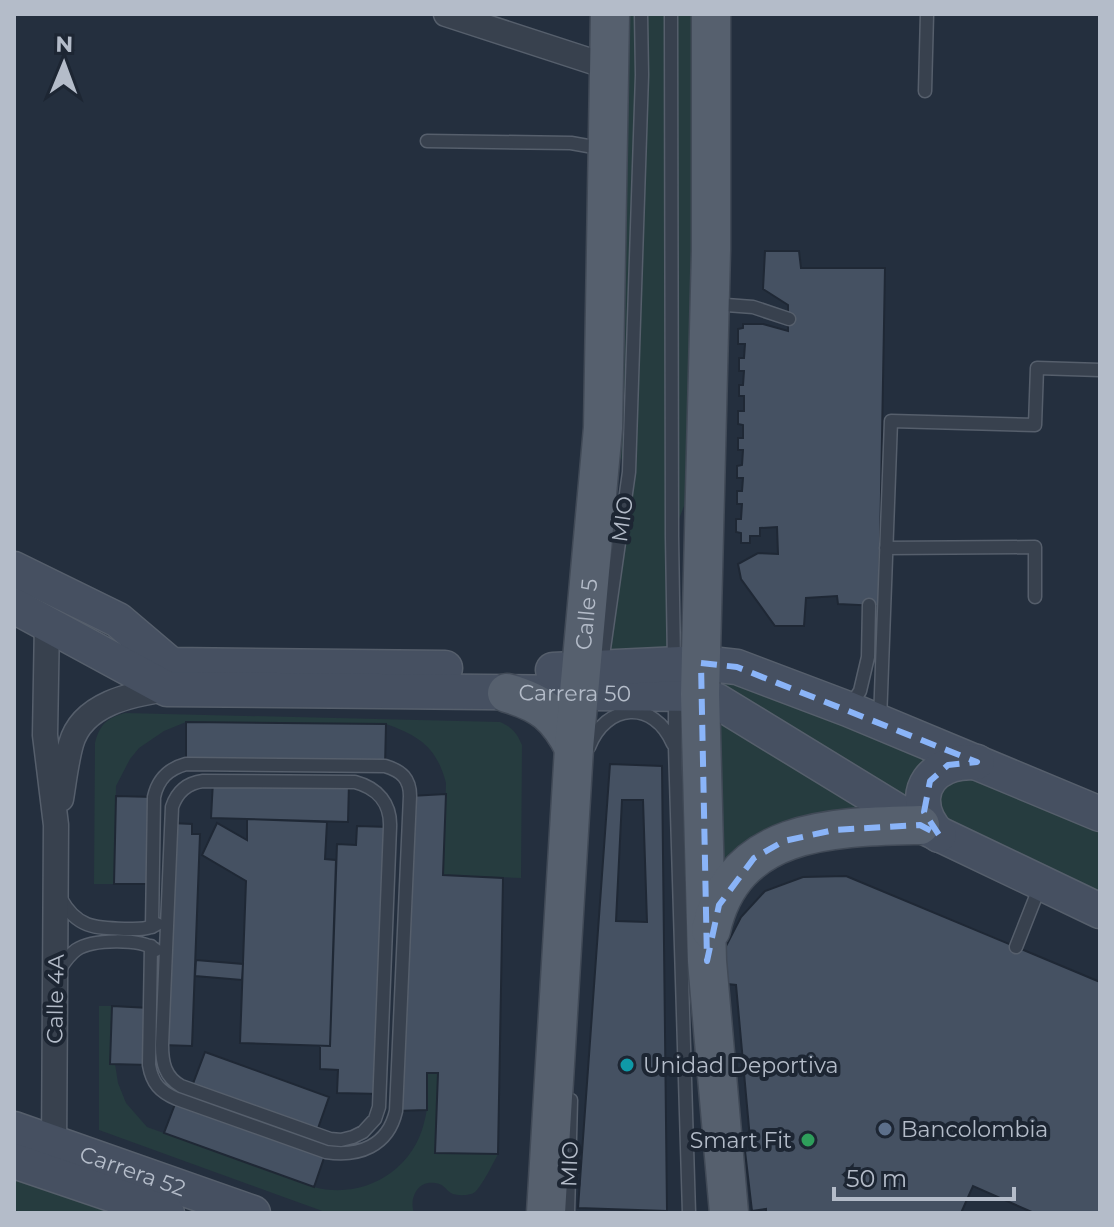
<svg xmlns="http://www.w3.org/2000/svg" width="1114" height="1227" font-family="Montserrat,sans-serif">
<rect width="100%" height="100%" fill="#242f3e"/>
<path fill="#263c3f" d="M610,14H711L707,447L672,537L674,665L601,668L629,472L603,428Z
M719,664L1100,814V911L920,826L817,832L719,905Z
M125,713L500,722C512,727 517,733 522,745L521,878L443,875L446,783C437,748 420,736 386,724L186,722L164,731L139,748L130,759L116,786L114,884H94L95,743C100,724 107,718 125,713Z
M99,1006H112L110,1063L115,1064L118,1083L126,1103L147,1127L314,1187C362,1200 412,1172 424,1123C429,1107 427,1090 427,1073H438L435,1152L498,1154C494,1162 481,1187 475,1192C470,1196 456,1196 451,1193C445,1189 444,1184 435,1183C417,1180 409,1199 414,1213H328L99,1130Z
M14,1161L167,1213H14Z"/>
<path fill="#455162" stroke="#1f2835" stroke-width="2" fill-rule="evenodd" d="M765,251H799L801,268H885L879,606L838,604L837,596L806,598L804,626H775L741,579L738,564L758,553L778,554L777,527L760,528V536H750V543H741V533L736,532V519H741L742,504H737V491H742L743,478H737V466L742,465L743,450H738V438H743V425L738,424V411H744V396H739V385H743L744,371H739V358H744L745,344H738V329L743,328V324H763L788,331V305L763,289Z
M186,722L386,724L385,766L186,764Z
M610,764L662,766L667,1211L578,1208ZM622,800H643L647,922L616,921Z
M213,781L349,782L348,822L211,818Z
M446,794L443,875L503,878L498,1154L435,1153L438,1073H427V1110L396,1111L410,796Z
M116,796L154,797L153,884H114Z
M247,819L327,822L325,859L336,860L330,1046L240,1043L246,881L202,855L217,823L247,840Z
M171,823L192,824V834H200L192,1046L162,1045Z
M357,826L390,827L380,1094L337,1093L338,1070L320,1069V1046H330L337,844L356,845Z
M846,876L1100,982V1213H1034L973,1186L961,1213H766V1209L752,1211L745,1151L751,1150L736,985L727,984L725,948L741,917L765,891L803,877Z
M196,960L243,964L242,980L195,976Z
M112,1006L150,1008L149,1065L110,1064Z
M205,1052L329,1097L316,1134L191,1089Z
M177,1099L326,1152L314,1187L164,1133Z"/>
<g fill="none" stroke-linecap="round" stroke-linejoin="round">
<defs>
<path id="lane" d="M671,14L672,537L674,662
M925,91L927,14
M427,141L571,143L605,149
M713,304L753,307L789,319
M886,548L1035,547V597
M602,663L629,472L642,75L641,14
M675,696V747L689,1213
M850,706L860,691L868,657L869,605
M880,721L891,421L1035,425L1037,368L1100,370
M589,747C606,703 654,699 673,744
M203,781L355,782C378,788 391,804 390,827L379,1107L375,1119L363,1132L353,1137L341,1140L330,1139L181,1086C165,1077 162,1063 162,1045L172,807C177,792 187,783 203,781Z
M61,899C77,928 95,928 126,929C137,929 147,930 157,924
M151,946L149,1065C152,1083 160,1092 177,1099L326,1152C359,1157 388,1146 396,1111L410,796C410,779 402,771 385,766L186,764C168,769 158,779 154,797L152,927
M1016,947L1040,886
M59,970C64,963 69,955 76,950C92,939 140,938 156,950
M568,1213L571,1100"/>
<path id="street" d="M446,14L609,67
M47,622L45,735L56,825L54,1155
M61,799C64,781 66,762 71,744C82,704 131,694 167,689"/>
<g id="secondary">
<path d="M14,569L118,620L171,665L445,668"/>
<path id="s1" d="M14,606L167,689L700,694L717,701L920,825L1100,911"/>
<path d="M553,670L701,663L737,667L848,709L1100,814"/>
<path d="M939,835C918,814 915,781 946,767C956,762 966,762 977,762"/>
<path id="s2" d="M14,1129L253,1213"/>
<path d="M14,1161L167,1213"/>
</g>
<g id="primary">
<path d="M711,14V250L700,694L707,961L729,1213"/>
<path d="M507,693C542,703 557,715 574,748"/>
<path d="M711,930C734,827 833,827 920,825"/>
<path id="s3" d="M546,1213L574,748L603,428L610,14"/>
</g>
</defs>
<use href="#lane" stroke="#565f6c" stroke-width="15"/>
<use href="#street" stroke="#565f6c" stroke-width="27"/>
<use href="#secondary" stroke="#565f6c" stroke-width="37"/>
<use href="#primary" stroke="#414a57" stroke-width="41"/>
<use href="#lane" stroke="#38414e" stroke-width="12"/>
<use href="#street" stroke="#38414e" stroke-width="24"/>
<use href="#secondary" stroke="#465061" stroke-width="34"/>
<use href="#primary" stroke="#56606e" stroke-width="38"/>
</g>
<path fill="none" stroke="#8ab4f8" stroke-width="6" stroke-dasharray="16 10" stroke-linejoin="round" d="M701,663L737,667L977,762L948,765L930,781L924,812L939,835L920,825L834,830L784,841L754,858L719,905L707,961Z"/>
<circle fill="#0f9aa8" stroke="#1d2633" stroke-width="3" cx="627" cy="1065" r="8"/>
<circle fill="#5c6f8a" stroke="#1d2633" stroke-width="3" cx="885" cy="1129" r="8"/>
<circle fill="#2e9e5b" stroke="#1d2633" stroke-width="3" cx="808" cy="1140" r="8"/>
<g text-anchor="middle" stroke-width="8" stroke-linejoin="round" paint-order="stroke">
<g font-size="22" fill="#b4bcc9" stroke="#1d2633">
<text transform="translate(622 519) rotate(-82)" y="8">MIO</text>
<text dy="8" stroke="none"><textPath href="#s3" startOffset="600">Calle 5</textPath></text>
<text dy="8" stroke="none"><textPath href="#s1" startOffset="582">Carrera 50</textPath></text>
<text transform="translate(55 999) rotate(-89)" y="8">Calle 4A</text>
<text transform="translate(569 1164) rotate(-88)" y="8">MIO</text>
<text dy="8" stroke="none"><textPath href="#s2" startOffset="126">Carrera 52</textPath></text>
</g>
<g font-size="22" fill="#b4bcc9" stroke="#1d2633" text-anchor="start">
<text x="643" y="1073">Unidad Deportiva</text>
<text x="901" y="1137">Bancolombia</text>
<text x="792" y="1148" text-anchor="end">Smart Fit</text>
</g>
</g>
<rect width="1114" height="1227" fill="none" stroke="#b4bcc9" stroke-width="32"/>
<g transform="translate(64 64) rotate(1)" stroke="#1d2633" stroke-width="6" paint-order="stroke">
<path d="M0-6L14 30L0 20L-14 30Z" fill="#b4bcc9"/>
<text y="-12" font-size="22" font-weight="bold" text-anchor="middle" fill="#b4bcc9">N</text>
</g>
<path d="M834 1187v12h180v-12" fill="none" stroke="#b4bcc9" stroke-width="4"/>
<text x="846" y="1187" font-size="24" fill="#b4bcc9" stroke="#1d2633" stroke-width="6" paint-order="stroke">50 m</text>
</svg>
